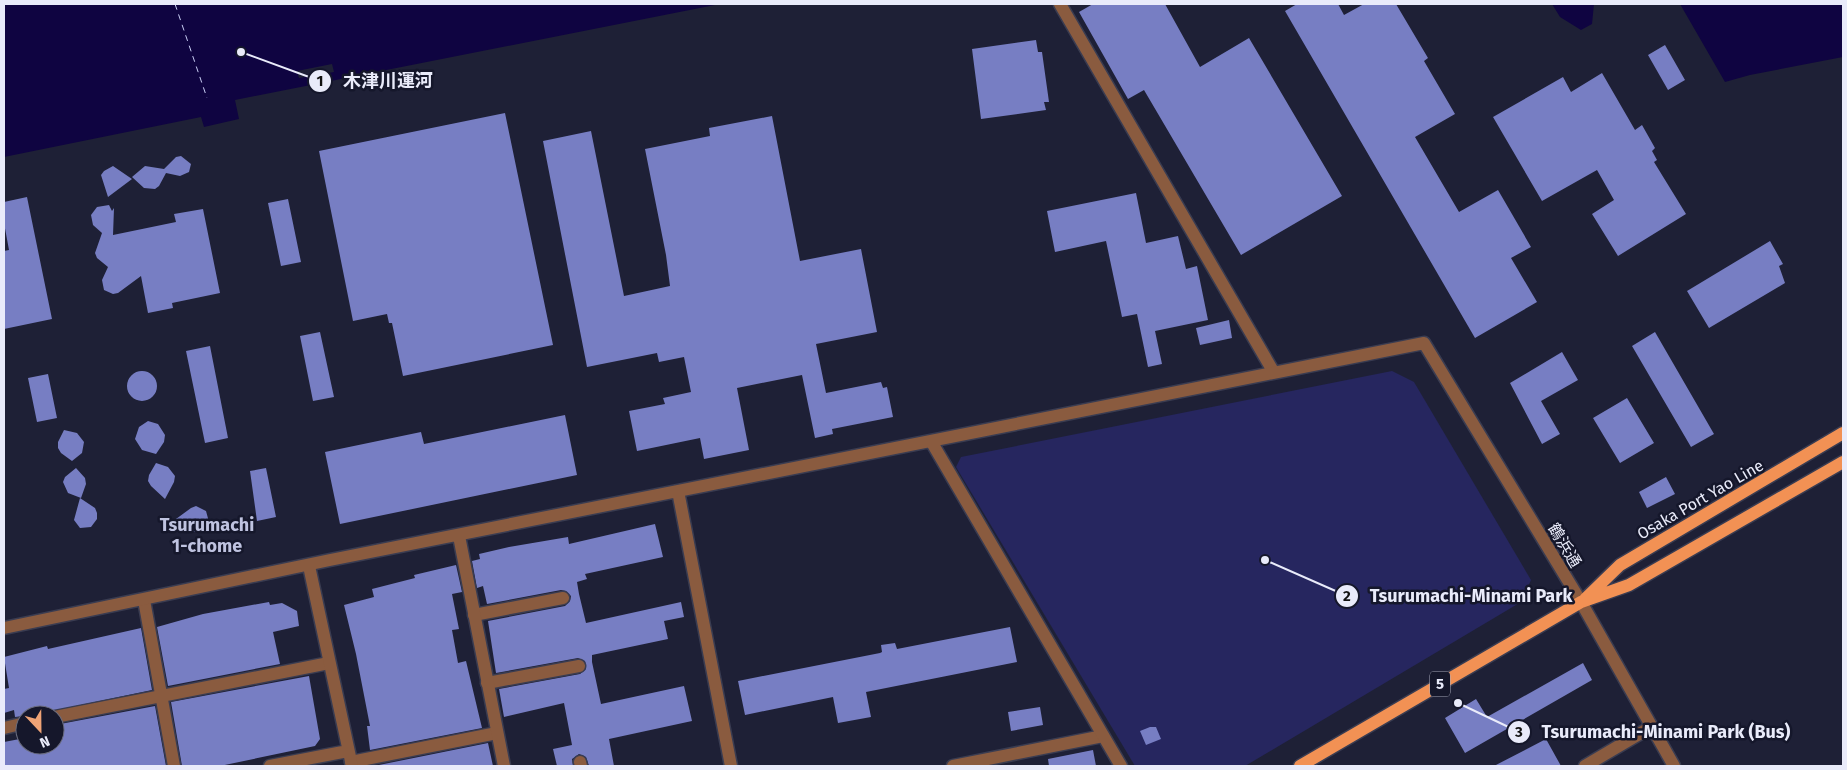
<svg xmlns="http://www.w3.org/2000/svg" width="1847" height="770" font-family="'Fira Sans','Noto Sans JP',sans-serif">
<rect width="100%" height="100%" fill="#1e2036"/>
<path fill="#26265f" d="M1392,371L1414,382L1531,580L1521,602L1245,766H1135L956,467L961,457Z"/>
<path fill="#0f0441" d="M4,4H720L235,100L239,119L204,127L201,117L4,157Z
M1552,4H1594L1592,24L1581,30L1560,17Z
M1680,4H1843V57L1750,75L1725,82Z"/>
<path fill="#1e2036" d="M332,64L334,72L299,78L297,71Z"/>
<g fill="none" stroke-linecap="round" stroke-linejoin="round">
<path stroke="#c9cef5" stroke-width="1" stroke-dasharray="6 5" stroke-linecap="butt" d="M175,4L207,98"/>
</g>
<path fill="#777ec3" d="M1093,4H1165L1200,67L1249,38L1342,196L1241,255L1144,90L1128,99L1079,12Z
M1297,4H1338L1344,15L1364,4H1396L1428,58L1424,61L1455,114L1415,137L1459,212L1498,190L1531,247L1511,258L1537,302L1475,338L1285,11Z
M1036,40L1038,52H1042L1049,102H1044L1046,110L981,119L972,49Z
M1665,45L1685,80L1668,90L1648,55Z
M1602,73L1635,130L1642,125L1655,148L1652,151L1657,160L1654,162L1686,214L1618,256L1592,214L1614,200L1597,170L1542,201L1493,117L1563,77L1571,92Z
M505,113L553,345L403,376L392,323H389L387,314L353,321L319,151Z
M772,116L800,261L861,249L877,332L816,344L826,393L881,382L883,388L887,387L893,417L832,429L833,434L815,438L802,375L737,388L749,450L704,459L700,438L637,451L629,411L665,404L663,398L691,392L684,357L659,362L657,353L587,367L543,141L591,131L624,296L670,286L666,255L645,149L710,136L709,128Z
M181,156L191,164L189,172L180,176L166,173L159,186L155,189L144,188L132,177L145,166L164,169L176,157Z
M113,166L132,179L108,197L101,175L104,171Z
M1136,193L1146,243L1178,236L1186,269L1197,266L1208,320L1155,331L1162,364L1148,367L1137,314L1122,317L1106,241L1055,252L1047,211Z
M27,197L52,319L4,329V251L9,250L4,223V202Z
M288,199L301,262L281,266L268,203Z
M109,205L112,211L114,208L113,235L176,222L174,214L203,209L220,293L172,303L173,308L148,313L141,276L118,293L113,294L104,290L102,280L108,267L97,258L95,253L102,233L93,225L91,215L97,207Z
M1770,241L1783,264L1779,266L1785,283L1709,328L1687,291Z
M1229,320L1232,338L1200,345L1196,328Z
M320,332L334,397L313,401L300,336Z
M1655,332L1714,434L1691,447L1632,346Z
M210,346L228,438L205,443L186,351Z
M1562,352L1578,380L1541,401L1560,434L1542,444L1510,383Z
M127 386a15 15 0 1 1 30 0a15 15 0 1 1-30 0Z
M48,374L57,418L37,422L28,378Z
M1627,398L1654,443L1620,463L1593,418Z
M565,415L577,475L340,524L325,452L421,432L424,444Z
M148,421L158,424L165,435L164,442L156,454L142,450L135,439L139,427Z
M64,430L77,433L84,442L82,453L72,461L61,453L58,448V442Z
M156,463L168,467L175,476L174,482L165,499L151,486L148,481L149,475Z
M76,468L85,478L86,484L81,498L68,493L63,482L65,477Z
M266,468L276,517L257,521L250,471Z
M1666,477L1675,494L1647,508L1639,492Z
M80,498L95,508L97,513V519L91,527L80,528L74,520Z
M196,506L206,511L209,522L202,531L196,532L191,531L176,519L191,508Z
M655,524L663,557L585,574L587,579L577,582L579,594L586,623L681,602L684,617L664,621L668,639L592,655V662L601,704L684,686L692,721L609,739L614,766H589L586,757L579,754L572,759L573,766H557L553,749L572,745L564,703L504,717L499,689L580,674L586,669L585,661L578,658L496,673L488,621L565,606L570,601L571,596L566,591L561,590L487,604L483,586L477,588L472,561L480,559L479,554L509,547L568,537L569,544Z
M456,565L462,592L452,594L459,629L452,630L458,663L466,661L482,728L370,750L367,726H370L356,654L344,605L374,597L372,589L415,578L414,575Z
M269,602L270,605L282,603L297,611L299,626L273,632L280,664L168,686L157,627L203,614Z
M1010,627L1017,662L866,692L871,717L838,723L833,697L745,715L738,681L880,653L882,652L881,645L895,643L897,649Z
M141,628L152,690L33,715L15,717L14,710L4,713V689L9,688L4,657L47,646L48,649Z
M1583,663L1592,680L1465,753L1445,718L1476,699L1487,717Z
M309,676L320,739L315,746L220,766H182L171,702Z
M155,706L166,766H4V742L25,738V745H55V725Z
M1040,707L1043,725L1011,731L1008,712Z
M1150,727H1156L1161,739L1146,745L1140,731Z
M1546,739L1561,766H1494Z
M488,743L493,766H374Z
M1093,750L1096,766H1049L1048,759Z"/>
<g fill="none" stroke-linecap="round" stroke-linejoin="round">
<defs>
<path id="minor" d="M1060,4L1273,371
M144,600L174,766
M474,615L563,598
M487,683L579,666
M55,717L329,663
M4,728L25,723
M351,762L497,733
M580,762L581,766
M953,766L1103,736
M1585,766L1651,727"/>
<path id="tertiary" d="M931,441L1121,766
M678,491L731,766
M459,536L504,766
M309,566L352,766
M4,628L330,560L1424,343L1581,602L1674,766
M270,766L348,751"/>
<path id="primary" d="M1585,599L1620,565L1843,433
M1300,766L1581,602L1629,585L1843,462"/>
</defs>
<use href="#minor" stroke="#3a3c51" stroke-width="15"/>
<use href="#tertiary" stroke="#3a3c51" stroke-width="15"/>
<use href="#primary" stroke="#3a3c51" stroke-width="15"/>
<use href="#minor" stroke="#8a5b3f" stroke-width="12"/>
<use href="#tertiary" stroke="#8a5b3f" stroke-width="12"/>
<use href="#primary" stroke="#f29154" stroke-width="12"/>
</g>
<g text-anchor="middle" stroke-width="5" stroke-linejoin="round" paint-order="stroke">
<rect fill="#15172b" stroke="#a9abbc" stroke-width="1" x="1430" y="671.5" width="20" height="25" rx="4"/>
<g font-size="15" font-weight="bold" fill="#e9ebfa">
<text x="1440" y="689">5</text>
</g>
<g font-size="16" fill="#e9ebfa" stroke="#15172b">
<text transform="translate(1700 499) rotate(-30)" y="6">Osaka Port Yao Line</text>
<text transform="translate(1565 545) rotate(59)" y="6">鶴浜通</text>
</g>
<g font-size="18" font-weight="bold" fill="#bfc3e0" stroke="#15172b">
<text x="207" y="531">Tsurumachi<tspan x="207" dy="21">1-chome</tspan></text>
</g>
</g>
<path fill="none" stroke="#e9ebfa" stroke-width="2" d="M241 52L320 81M1265 560L1347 596M1458 703L1519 732"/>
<g fill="#e9ebfa" stroke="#15172b" stroke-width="2">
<circle cx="241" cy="52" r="5"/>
<circle cx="1265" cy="560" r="5"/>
<circle cx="1458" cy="703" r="5"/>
<circle cx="320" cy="81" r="12"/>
<circle cx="1347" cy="596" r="12"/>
<circle cx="1519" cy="732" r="12"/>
</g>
<g font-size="15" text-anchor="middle" font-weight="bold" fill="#111">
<text x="320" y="86">1</text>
<text x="1347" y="601">2</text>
<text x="1519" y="737">3</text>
</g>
<g font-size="18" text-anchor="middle" font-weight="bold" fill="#e9ebfa" stroke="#15172b" stroke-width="5" stroke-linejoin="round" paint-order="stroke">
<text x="388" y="87">木津川運河</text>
<text x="1471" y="602">Tsurumachi-Minami Park</text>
<text x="1666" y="738">Tsurumachi-Minami Park (Bus)</text>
</g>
<rect width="1847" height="770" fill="none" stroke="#e9ebfa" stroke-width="10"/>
<g transform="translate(40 730) rotate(158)"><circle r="24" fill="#15172b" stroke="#6a6c7e"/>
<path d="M0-4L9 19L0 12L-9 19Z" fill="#efa376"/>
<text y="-8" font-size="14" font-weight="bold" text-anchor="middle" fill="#e9ebfa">N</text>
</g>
</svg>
